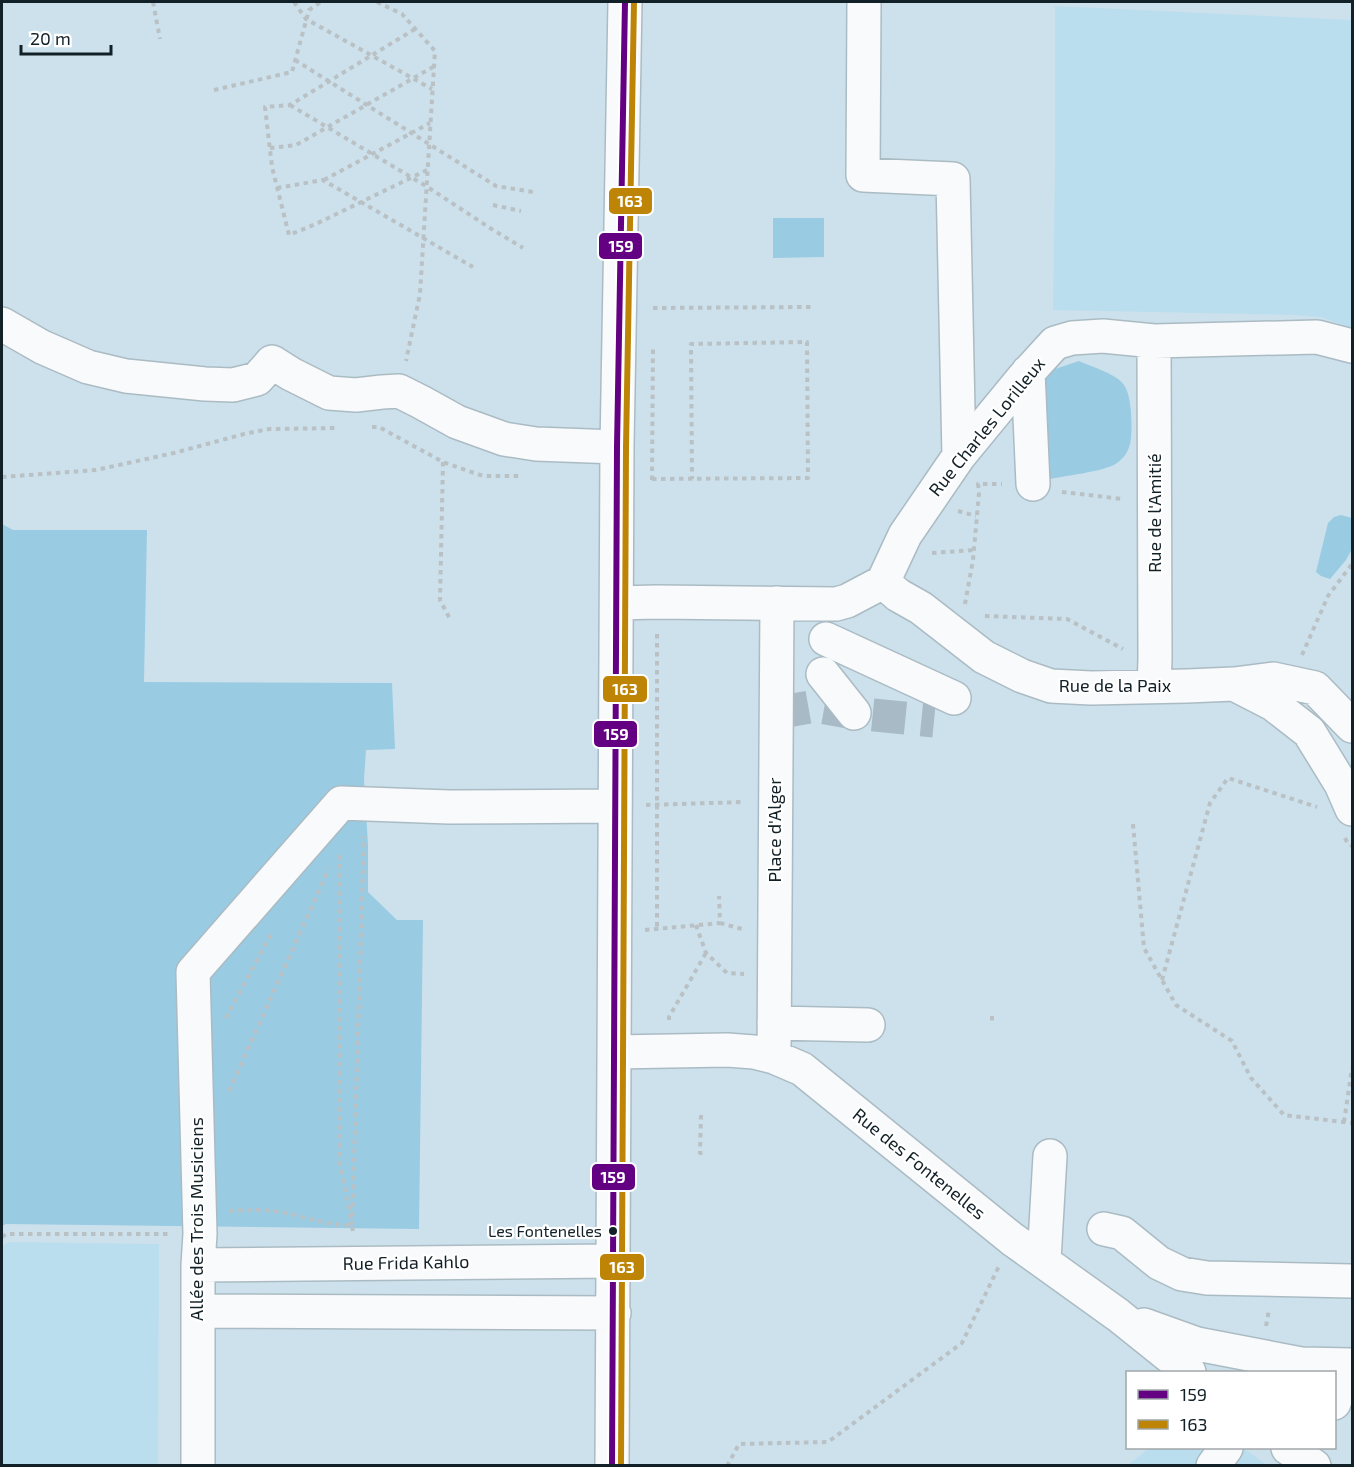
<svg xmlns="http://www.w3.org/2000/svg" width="1354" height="1467" font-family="'Exo 2',sans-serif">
<rect width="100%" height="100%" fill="#cde1ec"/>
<path fill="#bbdeef" d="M1055,6L1352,20V328L1320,317L1294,315L1053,310L1055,167Z
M9,1242L159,1244L158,1465H2V1246Z
M1149,1448H1243L1267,1465L1127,1466Z"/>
<path fill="#99cbe3" d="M773,218H824V257L773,258Z
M1079,361C1092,367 1117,374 1124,385C1132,395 1133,432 1130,444C1128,452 1124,458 1117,463C1104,472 1062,476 1045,480L1046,372Z
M1341,515L1352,518V549L1346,560L1330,579L1321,576L1316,572L1328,523L1334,517Z
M2,524L13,530H147L144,682L392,683L395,749L366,750L364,779L368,845V892L397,920H423L419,1229L6,1224L2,1226Z"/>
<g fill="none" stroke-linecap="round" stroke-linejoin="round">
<path stroke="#a8bac5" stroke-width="33" stroke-dasharray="33 16" stroke-linecap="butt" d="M776,713L815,706L854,713L934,721"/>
<defs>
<path id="minor" d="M864,2L863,175L953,179L959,456
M2,324L42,347L88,367L126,376L205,384L233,385L257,379L272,362L291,374L329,393L356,395L382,392L399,391L421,402L457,422L504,439L536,444L617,447
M1154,341L1155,659L1154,686
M1028,372L1033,484
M883,582L898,595L921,608L984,657L1022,676L1051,686L1091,688L1187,686L1234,684L1273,679L1315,688L1352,726
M617,603L657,602L836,604L847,601L883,582L905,535L959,456L1024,377L1055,343L1072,338L1103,336L1154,341L1317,337L1352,346
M826,639L954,698
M823,674L854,713
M1234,684L1273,704L1309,732L1341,784L1352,809
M774,1023L868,1025
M614,1052L727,1050L754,1052L774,1057L802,1069L1012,1239L1118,1315L1189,1372
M774,1057L777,603
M1104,1229L1122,1233L1159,1263L1182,1274L1207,1278L1352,1281
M1044,1260L1050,1156
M198,1265L614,1261
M198,1311L614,1313
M1144,1325L1197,1344L1301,1364L1352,1365
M1334,1403L1337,1394L1352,1371
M1288,1448L1314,1466
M198,1466V1265L200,1234L193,972L341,803L449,807L615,806
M612,1466L617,447L625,2
M1213,1466L1226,1448"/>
</defs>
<use href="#minor" stroke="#abbbc3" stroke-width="36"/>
<path stroke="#b9c1c5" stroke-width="4" stroke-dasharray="4.5 4.5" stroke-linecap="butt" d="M153,2L160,39
M294,2L306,19L432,89
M377,2L402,14L435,51L420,294L406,361
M415,29L290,105L265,107L272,167L289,235L316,224L427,170
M295,60L496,186L533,192
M214,90L292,72L309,10L321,2
M290,105L426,186L490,228L523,248
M270,148L296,145L433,67
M324,180L430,123
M277,188L323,180L473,267
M493,205L521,211
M653,308L812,307
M372,427H379L443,462L483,476H521
M443,462L440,600L451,621
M2,477L96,470L174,453L244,434L269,429L338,428
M652,479L808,478L807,342L691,344L692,479
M652,480L653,346
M1062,492L1123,499
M958,511L976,516
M932,553L974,550
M965,604L973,560L979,493L978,484H1002
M985,616L1067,619L1123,649
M657,634V928
M1302,655L1328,596L1352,564
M646,805L744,802
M1133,824L1144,948L1176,1005L1232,1041L1251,1078L1284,1115L1352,1123
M1345,838L1348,844L1352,846
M339,855L340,1166L351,1219
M720,923L742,929L743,933
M696,925L706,953L727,973L744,974
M645,930L720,923L719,896
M1162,980L1210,803L1228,778L1317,807
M992,1016V1022
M226,1018L271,934
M669,1020V1017L706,953
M229,1091L329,868
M701,1115L700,1153H706
M1344,1122L1352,1068
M229,1211C249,1210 267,1209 286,1213C309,1218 330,1226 352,1225L353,1233
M352,1225L364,836
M2,1237L6,1234H168
M1266,1326L1269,1310
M727,1466L739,1444L828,1442L962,1343L999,1266"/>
<use href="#minor" stroke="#f8fafc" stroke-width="33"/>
<defs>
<path id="bus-1" d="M612,1466L617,447L625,2"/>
<path id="bus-2" d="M621,1466L626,447L634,2"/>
</defs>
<use href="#bus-1" stroke="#fff" stroke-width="10"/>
<use href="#bus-2" stroke="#fff" stroke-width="10"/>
<use href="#bus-1" stroke="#640082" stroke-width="6"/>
<use href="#bus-2" stroke="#be8406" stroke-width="6"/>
</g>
<circle fill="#122027" stroke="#fff" stroke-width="2" cx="613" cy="1231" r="5"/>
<g text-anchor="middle" stroke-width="4.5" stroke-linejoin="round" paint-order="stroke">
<g font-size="16" fill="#122027" stroke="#fff" text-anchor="end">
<text x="602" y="1237">Les Fontenelles</text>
</g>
<g font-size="18" fill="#122027" stroke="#fff">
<text transform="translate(987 427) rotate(-51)" y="6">Rue Charles Lorilleux</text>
<text transform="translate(1155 513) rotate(-90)" y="6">Rue de l'Amitié</text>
<text x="1115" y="692">Rue de la Paix</text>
<text transform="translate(775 830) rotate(-90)" y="6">Place d'Alger</text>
<text transform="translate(919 1164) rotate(39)" y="6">Rue des Fontenelles</text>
<text transform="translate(197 1219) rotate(-90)" y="6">Allée des Trois Musiciens</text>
<text transform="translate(406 1263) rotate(-1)" y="6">Rue Frida Kahlo</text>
</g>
</g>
<g stroke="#fff" stroke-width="2">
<rect x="608" y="187" width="45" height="28" rx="6" fill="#be8406"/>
<rect x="598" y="232" width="45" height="28" rx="6" fill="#640082"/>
<rect x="602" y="675" width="46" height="28" rx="6" fill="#be8406"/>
<rect x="593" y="720" width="45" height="28" rx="6" fill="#640082"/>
<rect x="591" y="1163" width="45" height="28" rx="6" fill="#640082"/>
<rect x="599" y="1253" width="46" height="28" rx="6" fill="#be8406"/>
</g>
<g font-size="16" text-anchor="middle" font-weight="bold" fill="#fff">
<text x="630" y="207">163</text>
<text x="621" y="252">159</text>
<text x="625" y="695">163</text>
<text x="616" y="740">159</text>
<text x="613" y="1183">159</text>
<text x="622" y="1273">163</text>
</g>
<rect width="1354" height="1467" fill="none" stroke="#122027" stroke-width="6"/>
<rect x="1126" y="1371" width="210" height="78" fill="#ffffff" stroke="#a0a6a9" stroke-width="1.5"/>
<rect x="1138" y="1390" width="30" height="9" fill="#640082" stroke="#a0a6a9" stroke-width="1.5"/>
<text x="1180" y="1401" font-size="18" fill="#122027">159</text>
<rect x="1138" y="1420" width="30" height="9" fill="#be8406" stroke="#a0a6a9" stroke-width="1.5"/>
<text x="1180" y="1431" font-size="18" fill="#122027">163</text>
<path d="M21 45v9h90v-9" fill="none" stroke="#122027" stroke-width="3"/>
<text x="30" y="45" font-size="18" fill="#122027" stroke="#ffffff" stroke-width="4.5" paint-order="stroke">20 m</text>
</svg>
